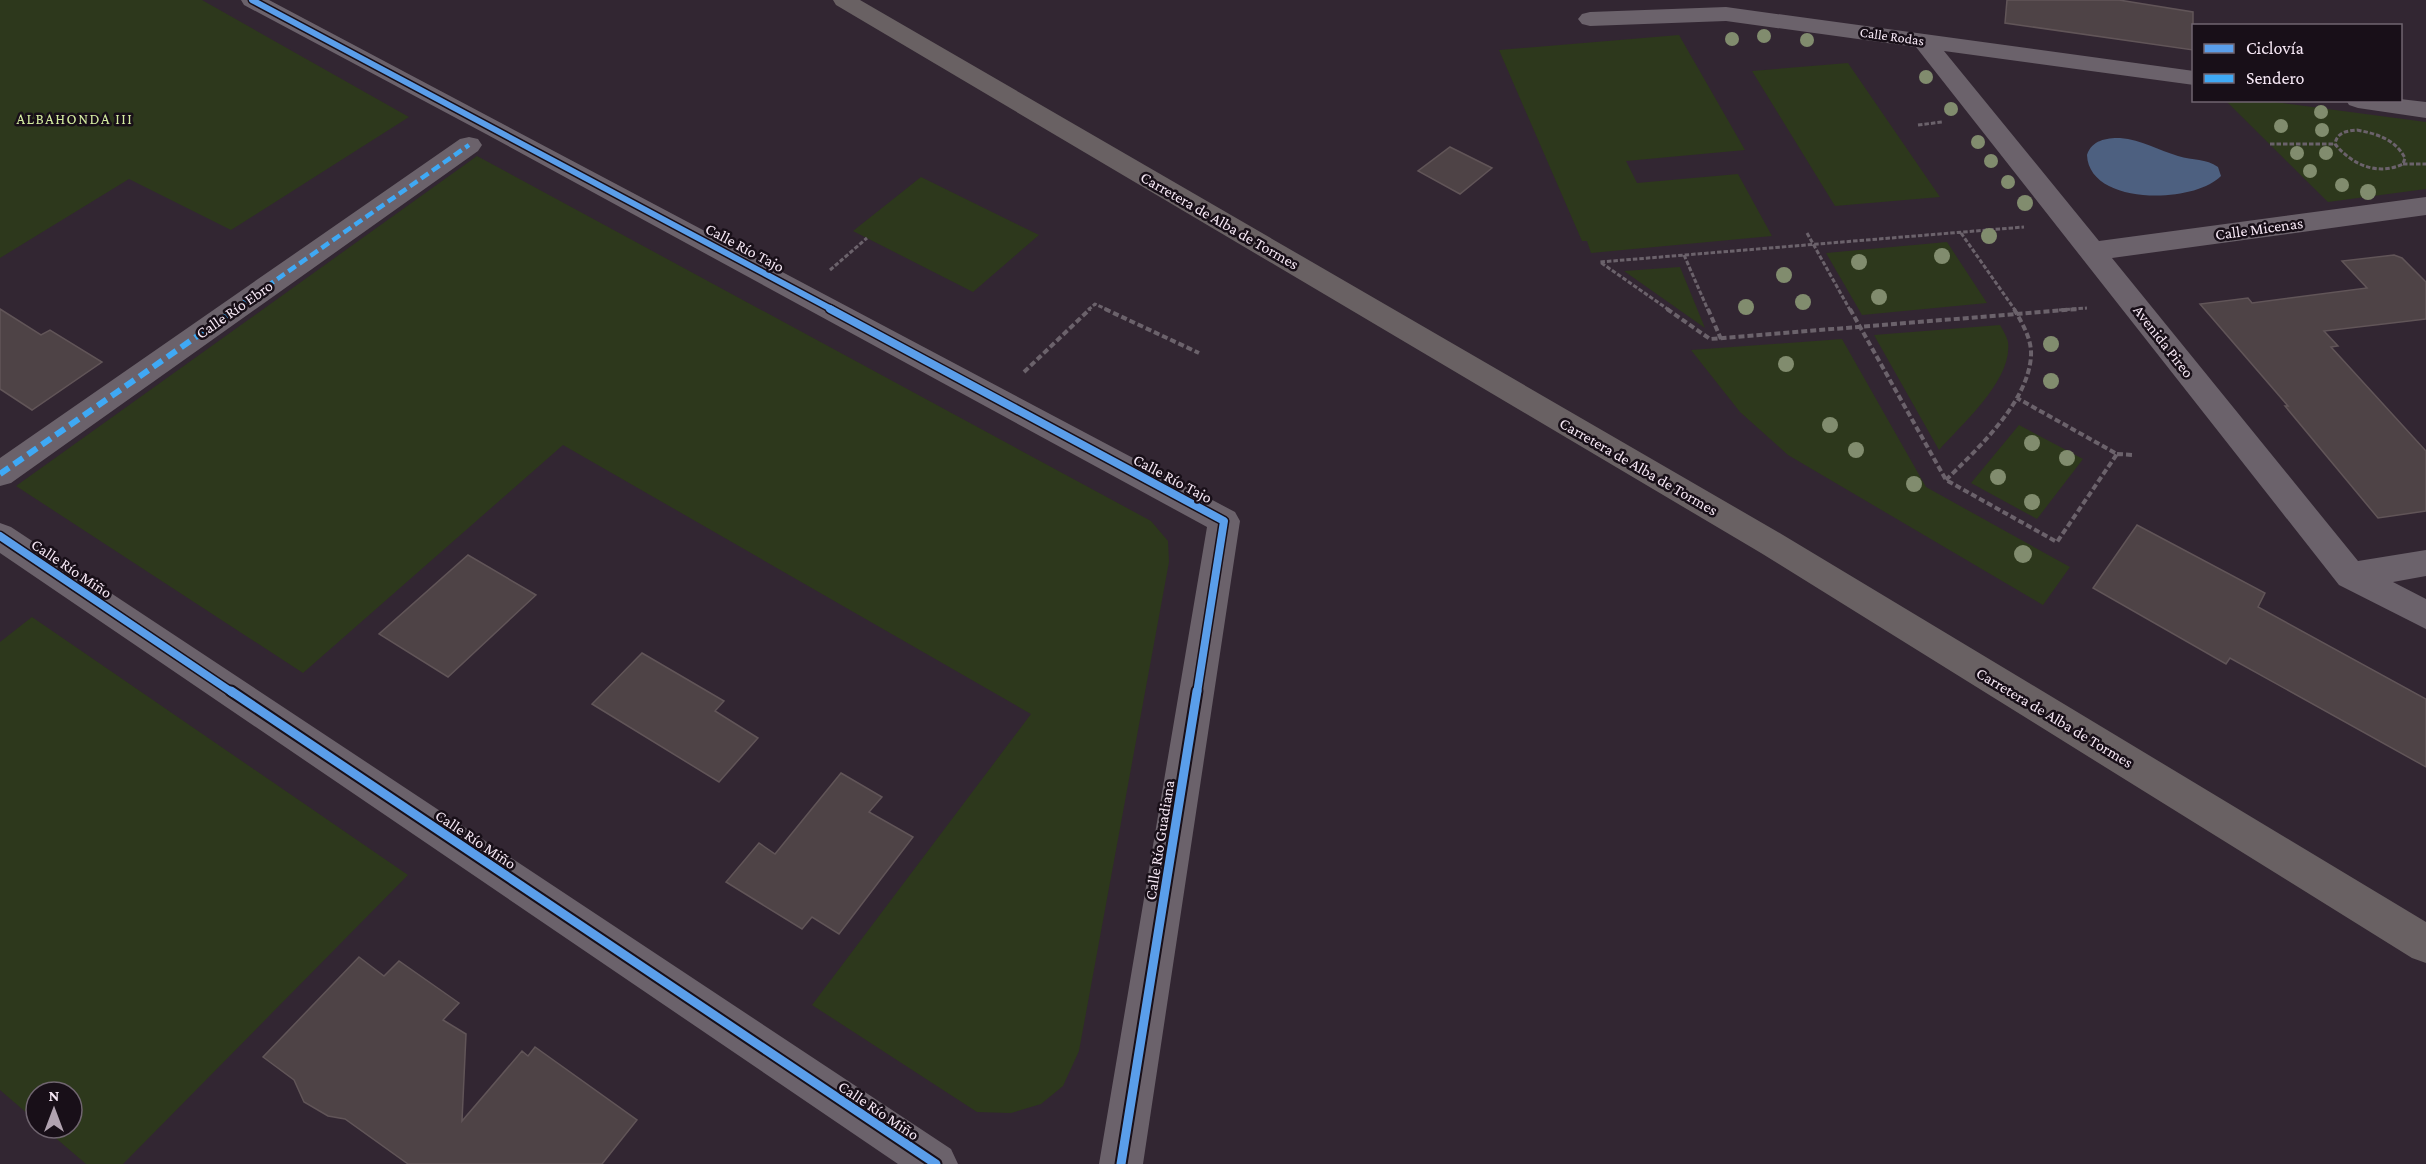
<svg xmlns="http://www.w3.org/2000/svg" width="2426" height="1164" font-family="'Crimson Pro',serif">
<rect width="100%" height="100%" fill="#322632"/>
<path fill="#2d381c" d="M0,0H202L409,117L231,230L129,179L0,258Z
M1679,35L1745,150L1626,161L1637,183L1738,174L1772,236L1591,253L1587,241H1582L1499,50Z
M1848,63L1940,197L1835,206L1752,71Z
M2226,101H2268L2426,122V189L2328,202Z
M477,156L1151,521L1168,541L1169,562L1079,1051L1063,1086L1041,1104L1011,1113L977,1112L812,1005L1031,714L563,445L303,673L16,486Z
M921,177L1039,235L973,292L853,231Z
M1947,242L1987,303L1862,315L1826,253Z
M1680,267L1705,328L1624,271Z
M2000,325C2003,330 2007,337 2008,342C2013,380 1962,424 1939,450L1874,335Z
M1842,339L1926,487L2070,567L2043,605L1788,455L1740,412L1691,350Z
M2019,425L2083,459L2037,519L1971,483Z
M32,617L408,875L123,1164H86L44,1128H72V1092H36V1121L0,1090V642Z"/>
<path fill="#4d6080" d="M2120,138C2142,140 2158,150 2178,156C2193,161 2206,158 2218,167L2221,176C2194,204 2089,206 2087,155C2092,140 2106,138 2120,138Z"/>
<path fill="#4e4346" stroke="#615558" stroke-width="1.5" d="M2007,0H2119L2193,12V50L2005,23Z
M1450,147L1492,168L1460,194L1418,171Z
M2394,255L2402,258L2426,282V319L2324,331L2338,346L2331,347L2426,451V511L2378,518L2285,406H2288L2200,304L2248,298L2252,303L2367,288L2342,261Z
M0,309L41,335L50,330L102,362L32,410L0,389Z
M2137,525L2265,593L2258,607L2426,699V767L2230,658L2226,664L2093,588Z
M468,555L536,595L448,677L379,634Z
M642,653L724,701L715,711L758,738L719,782L592,704Z
M841,773L882,797L869,812L913,837L839,934L812,917L802,929L726,882L759,843L775,854Z
M359,957L384,976L399,961L459,1003L443,1020L466,1034L462,1121L522,1051L528,1056L535,1047L637,1120L602,1164H408L345,1119L328,1116L304,1102L294,1080L263,1057Z"/>
<g fill="none" stroke-linecap="round" stroke-linejoin="round">
<path stroke="#6b626b" stroke-width="3" stroke-dasharray="4.5 2" stroke-linecap="butt" d="M1918,125L1942,122
M2357,130C2377,134 2395,139 2405,158L2403,164C2378,176 2352,165 2335,144C2337,132 2347,131 2357,130Z
M2270,144H2335
M2403,164H2426
M1807,233L1850,310
M1961,233L2015,310
M1684,255L1708,310
M830,270L867,238
M1088,310L1095,304L1108,310
M1669,310L1600,262L2024,227
M2059,310L2087,308"/>
<path stroke="#6b626b" stroke-width="4" stroke-dasharray="6 3" stroke-linecap="butt" d="M1105,309L1199,353
M1667,309L1710,339L2078,309
M1708,309L1721,339
M1850,309L1946,480L2057,542L2117,454L2017,398
M1024,372L1090,309
M2117,454L2134,455
M1946,480C1977,449 2028,403 2031,356C2032,339 2022,323 2014,309"/>
<path fill="#6b626b" fill-rule="evenodd" d="M241,0H269L1235,512L1240,521L1143,1164H1099L1207,527L486,134L244,5Z
M1726,7L2194,71V85L1944,51L2099,241L2426,197V215L2112,258L2358,561L2426,550V576L2393,582L2426,599V629L2339,585L1916,47L1726,21L1590,26L1582,24L1578,19L1582,14L1590,12Z
M2400,99L2426,102V118L2358,108L2349,105L2346,100H2400Z
M469,137L478,139L482,145L478,151L11,483L0,486V458L460,139Z
M0,523L11,527L951,1149L958,1164H898L0,553Z"/>
<path fill="#696163" fill-rule="evenodd" d="M833,0H860L1783,535L2426,922V963L2412,958L1761,553L836,5Z"/>
<path stroke="#3fa9f5" stroke-width="4.5" stroke-dasharray="9 4.5" stroke-linecap="butt" d="M233,310L469,145"/>
<path stroke="#3fa9f5" stroke-width="6" stroke-dasharray="11 6" stroke-linecap="butt" d="M0,474L236,309"/>
<defs>
<path id="cycleway-far2" d="M252,0L833,310"/>
<path id="cycleway-far1" d="M830,309L1224,521L1197,693
M0,536L233,693"/>
<path id="cycleway" d="M231,691L936,1164
M1121,1164L1197,691"/>
</defs>
<use href="#cycleway-far2" stroke="#180f18" stroke-width="9"/>
<use href="#cycleway-far1" stroke="#180f18" stroke-width="11"/>
<use href="#cycleway" stroke="#180f18" stroke-width="13"/>
<use href="#cycleway-far2" stroke="#5a9eea" stroke-width="6"/>
<use href="#cycleway-far1" stroke="#5a9eea" stroke-width="8"/>
<use href="#cycleway" stroke="#5a9eea" stroke-width="9"/>
</g>
<g fill="#818c6e">
<circle cx="1764" cy="36" r="7"/>
<circle cx="1732" cy="39" r="7"/>
<circle cx="1807" cy="40" r="7"/>
<circle cx="1926" cy="77" r="7"/>
<circle cx="1951" cy="109" r="7"/>
<circle cx="2321" cy="112" r="7"/>
<circle cx="2281" cy="126" r="7"/>
<circle cx="2322" cy="130" r="7"/>
<circle cx="1978" cy="142" r="7"/>
<circle cx="2297" cy="153" r="7"/>
<circle cx="2326" cy="153" r="7"/>
<circle cx="1991" cy="161" r="7"/>
<circle cx="2310" cy="171" r="7"/>
<circle cx="2008" cy="182" r="7"/>
<circle cx="2342" cy="185" r="7"/>
<circle cx="2368" cy="192" r="8"/>
<circle cx="2025" cy="203" r="8"/>
<circle cx="1989" cy="236" r="8"/>
<circle cx="1942" cy="256" r="8"/>
<circle cx="1859" cy="262" r="8"/>
<circle cx="1784" cy="275" r="8"/>
<circle cx="1879" cy="297" r="8"/>
<circle cx="1803" cy="302" r="8"/>
<circle cx="1746" cy="307" r="8"/>
<circle cx="2051" cy="344" r="8"/>
<circle cx="1786" cy="364" r="8"/>
<circle cx="2051" cy="381" r="8"/>
<circle cx="1830" cy="425" r="8"/>
<circle cx="2032" cy="443" r="8"/>
<circle cx="1856" cy="450" r="8"/>
<circle cx="2067" cy="458" r="8"/>
<circle cx="1998" cy="477" r="8"/>
<circle cx="1914" cy="484" r="8"/>
<circle cx="2032" cy="502" r="8"/>
<circle cx="2023" cy="554" r="9"/>
</g>
<g text-anchor="middle" stroke-width="5" stroke-linejoin="round" paint-order="stroke">
<g font-size="14" fill="#f5e7f4" stroke="#180f18">
<text transform="translate(1892 36) rotate(8)" y="5">Calle Rodas</text>
</g>
<g font-size="15" letter-spacing="1.5" fill="#d4eba0" stroke="#180f18">
<text x="75" y="124">ALBAHONDA III</text>
</g>
<g font-size="16" fill="#f5e7f4" stroke="#180f18">
<text transform="translate(1220 220) rotate(30)" y="6">Carretera de Alba de Tormes</text>
<text transform="translate(2259 228) rotate(-8)" y="6">Calle Micenas</text>
<text transform="translate(745 247) rotate(28)" y="6">Calle Río Tajo</text>
<text transform="translate(234 309) rotate(-35)" y="6">Calle Río Ebro</text>
<text transform="translate(2164 341) rotate(52)" y="6">Avenida Pireo</text>
<text transform="translate(1639 466) rotate(30)" y="6">Carretera de Alba de Tormes</text>
<text transform="translate(1173 478) rotate(28)" y="6">Calle Río Tajo</text>
<text transform="translate(72 568) rotate(34)" y="6">Calle Río Miño</text>
<text transform="translate(2055 717) rotate(31)" y="6">Carretera de Alba de Tormes</text>
<text transform="translate(476 839) rotate(34)" y="6">Calle Río Miño</text>
<text transform="translate(1159 840) rotate(-81)" y="6">Calle Río Guadiana</text>
<text transform="translate(879 1110) rotate(34)" y="6">Calle Río Miño</text>
</g>
</g>
<rect x="2192" y="24" width="210" height="78" fill="#180f18" stroke="#706570" stroke-width="1.5"/>
<rect x="2204" y="44" width="30" height="9" fill="#5a9eea" stroke="#706570" stroke-width="1.5"/>
<text x="2246" y="54" font-size="18" fill="#f5e7f4">Ciclovía</text>
<rect x="2204" y="74" width="30" height="9" fill="#3fa9f5" stroke="#706570" stroke-width="1.5"/>
<text x="2246" y="84" font-size="18" fill="#f5e7f4">Sendero</text>
<g transform="translate(54 1110)"><circle r="28" fill="#180f18" stroke="#706570" stroke-width="1.5"/>
<path d="M0-4.5L10 22L0 15L-10 22Z" fill="#b1a3b0"/>
<text y="-9" font-size="16" font-weight="bold" text-anchor="middle" fill="#f5e7f4">N</text>
</g>
</svg>
